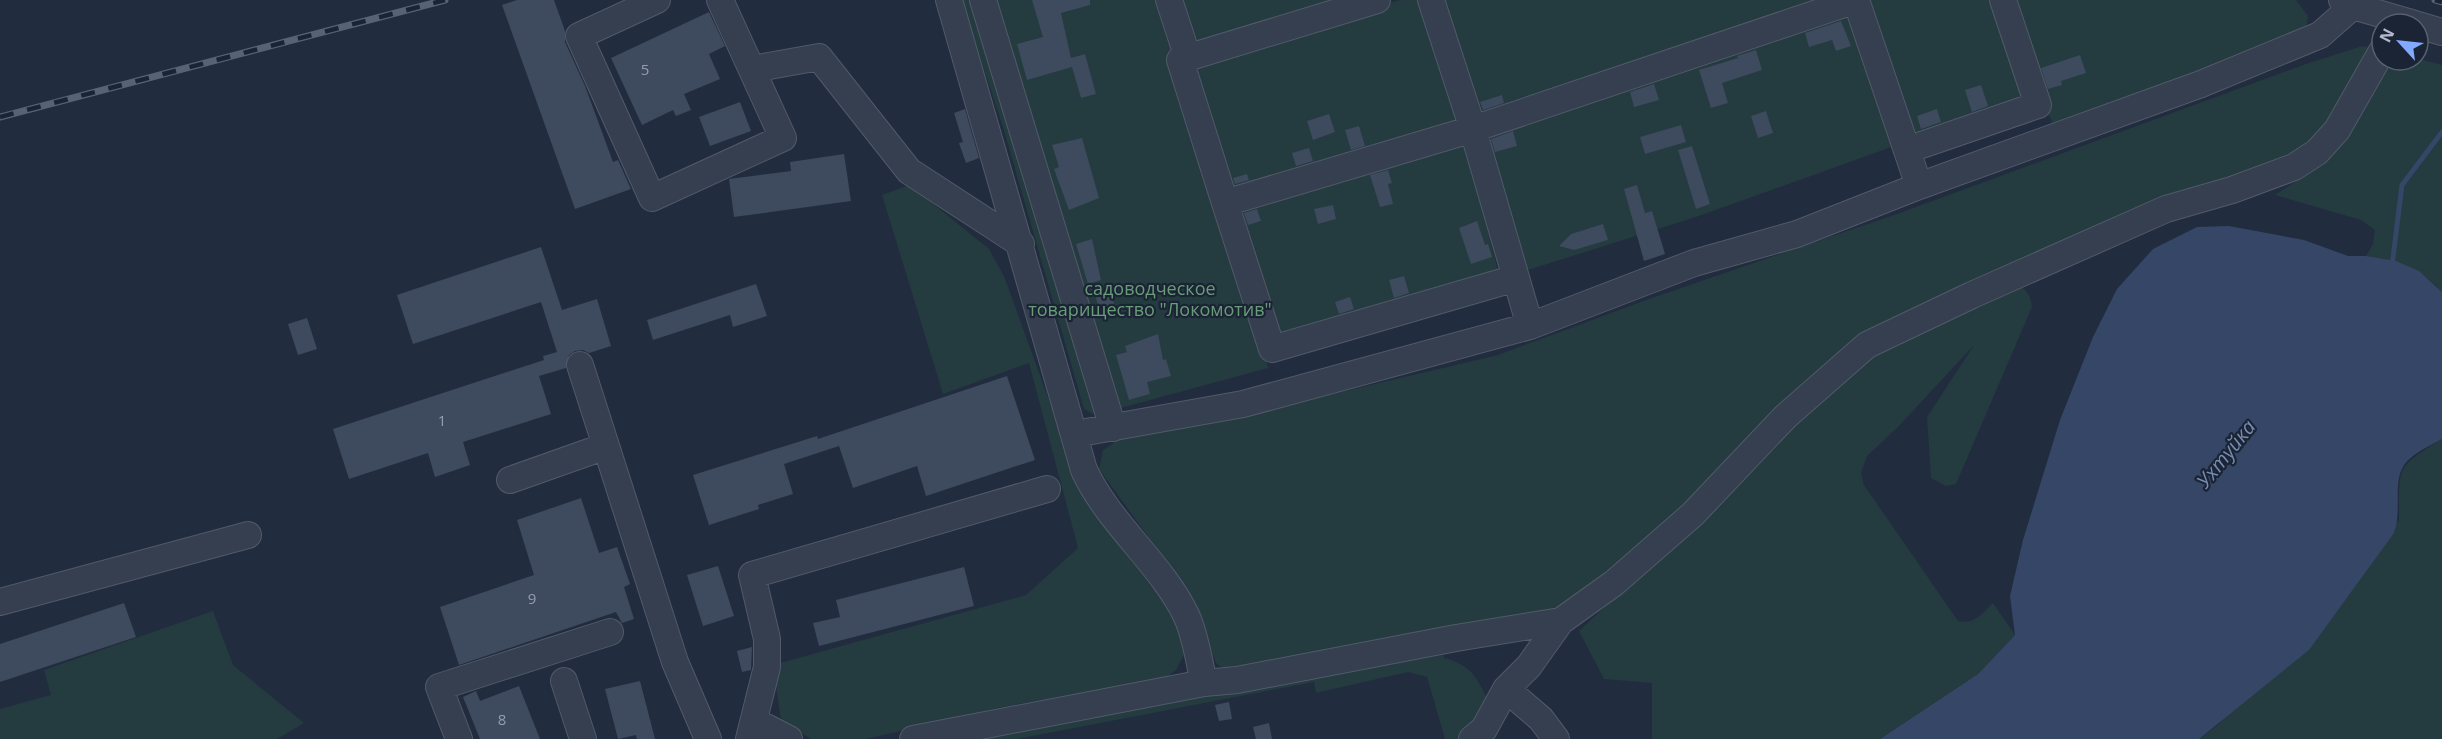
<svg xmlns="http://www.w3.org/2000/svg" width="2442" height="739" font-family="'Open Sans',sans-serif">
<rect width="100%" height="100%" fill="#222c3f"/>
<path fill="#243b40" d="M961,0H1350L1190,49L1268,368L1095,415L1084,409L1003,127Z
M1400,0H1422L1459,124L1235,196L1216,129L1195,66L1310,27Z
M1438,0H1823L1476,119Z
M1864,0H1998L2032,100L1912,142Z
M2010,0H2296L2308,16L2306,29L2055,129L2041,96Z
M1854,10L1900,144L1696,217L1525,271L1481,137Z
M2362,46L2368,47L2371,51L2336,119L2300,153L1933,305L1704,489L1561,612L1439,647L1224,669L1216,663L1197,612L1181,582L1099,469L1103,450L1123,437L1256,412L1498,355L1649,299L1897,214L2306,64Z
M2418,59L2442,65V292C2421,268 2396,261 2366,256L2373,244L2375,230L2361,220L2275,195L2309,173L2339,145L2390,60Z
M1464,140L1498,271L1275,338L1237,210Z
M910,185L989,249L1004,276L1082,491L1150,578L1184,639V655L1176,670L1167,677L1154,681L1002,707L866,739H811L781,720L773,665L1026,595L1078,548L1029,363L943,394L882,195Z
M2017,283C2026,290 2031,295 2032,307L1956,484L1946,486L1931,478L1927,417L1974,345L1899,426L1867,456L1861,473L1864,485L1958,621C1974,625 1982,614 1993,603L2015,635L1978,674L1880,739H1652V683L1604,679L1579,631L1682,536L1779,436L1877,353Z
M2442,439V739H2199L2219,724L2399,520C2399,466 2395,468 2442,439Z
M213,611L233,665L304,723L277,739H0V709L51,695L44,670Z
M1443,655L1444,658C1471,665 1476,676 1488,700L1463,739H1445L1427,677L1408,672L1316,693L1314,682L1017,739H973L1052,719Z"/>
<path fill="#354667" d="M2229,226L2304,240L2348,256H2366L2396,261L2419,271L2442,292V439C2430,446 2410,454 2403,467C2393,483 2402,512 2394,533L2309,650L2199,739H1880L1978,674L2015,635L2010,596L2023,540L2060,420L2093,337L2117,289L2153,249L2197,227Z"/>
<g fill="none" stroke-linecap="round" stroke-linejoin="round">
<path stroke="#354667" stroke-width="5" d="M2392,266L2402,185L2442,132"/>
</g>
<path fill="#3e4a5e" d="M517,0H554L565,31V42L585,86L613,162L618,160L631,189L575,209L502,5Z
M1032,0H1090V5L1061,13L1071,58L1085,54L1096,94L1081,98L1072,67L1027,80L1017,44L1043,37Z
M709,12L725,46L709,54L720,79L684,94L691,110L676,116L673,110L642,125L611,58Z
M1841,21L1851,46L1836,51L1832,40L1809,47L1805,33Z
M1756,50L1762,70L1722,83L1728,103L1711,108L1699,70L1738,58L1737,56Z
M2080,55L2086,73L2061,81L2062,85L2048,89L2041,68Z
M1654,84L1659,100L1634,107L1630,92Z
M1981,85L1988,106L1972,112L1965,90Z
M1502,95L1504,103L1483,110L1480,102Z
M740,102L751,131L710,146L699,117Z
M965,109L979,158L966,163L959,143L963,142L954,113Z
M1937,109L1941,122L1921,129L1917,116Z
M1766,111L1773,133L1758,138L1751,116Z
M1329,114L1335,132L1313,140L1307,121Z
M1681,125L1686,142L1645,154L1640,137Z
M1359,126L1365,146L1351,150L1345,130Z
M1513,131L1517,146L1495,152L1491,139Z
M1082,138L1099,198L1069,210L1054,169L1059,167L1052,145Z
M1692,146L1710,204L1696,209L1678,150Z
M1309,148L1313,161L1296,166L1292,153Z
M844,154L851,201L734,217L729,179L791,171L790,162Z
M1388,170L1392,183L1388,184L1393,204L1380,207L1370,175Z
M1247,174L1249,180L1235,184L1233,178Z
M1637,185L1645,213L1652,211L1665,254L1644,261L1624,189Z
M1333,205L1336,219L1318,224L1314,209Z
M1257,209L1261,221L1248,225L1244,213Z
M1477,221L1485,245L1488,244L1492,257L1471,264L1459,228Z
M1603,224L1608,240L1574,250L1559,246L1571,234Z
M1092,239L1101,280L1088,284L1076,244Z
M541,247L562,310L597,299L611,346L589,353L583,350L575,351L569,355L566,368L539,376L551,414L463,442L470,465L435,477L428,453L349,479L333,429L544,360L543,356L557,352L541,302L413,344L397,295Z
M1404,276L1409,293L1394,298L1389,280Z
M756,284L767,316L733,327L730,315L653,340L647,320Z
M1109,286L1117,315L1102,319L1094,291Z
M1350,297L1354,309L1339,314L1335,302Z
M307,318L317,349L298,355L288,324Z
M1158,334L1163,360L1166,359L1171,376L1147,382L1150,394L1129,400L1116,355L1127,352L1125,346Z
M1007,376L1035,460L926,496L917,466L853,488L839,446L784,464L793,494L758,505L759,509L709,525L693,475L817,436L818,439Z
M581,498L599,553L617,547L630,584L624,587L634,619L622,623L616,612L459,665L440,607L534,575L517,520Z
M718,566L734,616L703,626L687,575Z
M964,567L974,606L819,646L813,623L840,617L836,600Z
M124,603L136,637L0,682V644Z
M752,647L751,670L742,672L737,651Z
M640,681L655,739H637L636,735L618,739L605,689Z
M519,686L540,739H480L463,697L476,691L480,701Z
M1229,702L1232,719L1219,721L1215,705Z
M1269,723L1272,739H1256L1253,727Z"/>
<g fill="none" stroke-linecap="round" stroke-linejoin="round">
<defs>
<path id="minor" d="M657,0L579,36L652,198L783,138L720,0
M983,0L1113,428
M1169,0L1188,58
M1431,0L1471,123L1530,326
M1856,0L1919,186
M2342,0L2353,6L2415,24
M2418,25L2442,32
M752,69L819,57L909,171L1021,244
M1907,150L2038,105L2003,0
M1225,203L1180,60L1377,0
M1516,278L1272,349L1225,203L1473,129L1856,0
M580,365L606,446
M1075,434L1243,404L1530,326L1694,263L1797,234L1919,186L2201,84L2320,35L2353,6
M510,480L606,446L675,662L708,739
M0,602L248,535
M564,681L583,739
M1204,683L1237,680L1456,638L1561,621L1614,583L1693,514L1785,417L1867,345L1972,295L2166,209L2232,190L2294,167L2317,152L2337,130L2382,51
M1506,689L1541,719L1556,739
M754,721L789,739
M459,739L439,687L610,632
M749,739L767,667V639L752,575L1047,489
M913,739L1204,683C1199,661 1196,638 1187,617C1162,564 1109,524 1084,470L949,0
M1472,739L1484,729L1506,689L1529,666L1561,621"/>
</defs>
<use href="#minor" stroke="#515a6a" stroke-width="28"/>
<use href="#minor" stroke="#363f4f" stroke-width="26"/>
<defs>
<path id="rail" d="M2435,0L2442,2
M0,117L445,0"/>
</defs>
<use href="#rail" stroke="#586276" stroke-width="7"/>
<use href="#rail" stroke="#1b2434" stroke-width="4.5" stroke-dasharray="14" stroke-linecap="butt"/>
</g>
<g text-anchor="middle" stroke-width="4.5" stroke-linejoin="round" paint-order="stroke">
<g font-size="15" fill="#959eaf">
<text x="645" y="75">5</text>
<text x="442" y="426">1</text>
<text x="532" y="604">9</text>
<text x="502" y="725">8</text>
</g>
<g font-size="18" fill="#689d78" stroke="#1b2434">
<text x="1150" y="295">садоводческое<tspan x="1150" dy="21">товарищество "Локомотив"</tspan></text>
</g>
<g font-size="20" font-style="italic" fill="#788db3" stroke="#1b2434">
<text transform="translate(2226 454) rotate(-51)" y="7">Ухтуйка</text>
</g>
</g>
<g transform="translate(2400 42) rotate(297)"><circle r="28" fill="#1b2434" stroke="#576070" stroke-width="1.5"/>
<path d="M0-4.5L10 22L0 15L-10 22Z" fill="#83a9ff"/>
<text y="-9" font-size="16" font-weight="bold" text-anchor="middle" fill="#b2baca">N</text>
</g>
</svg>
